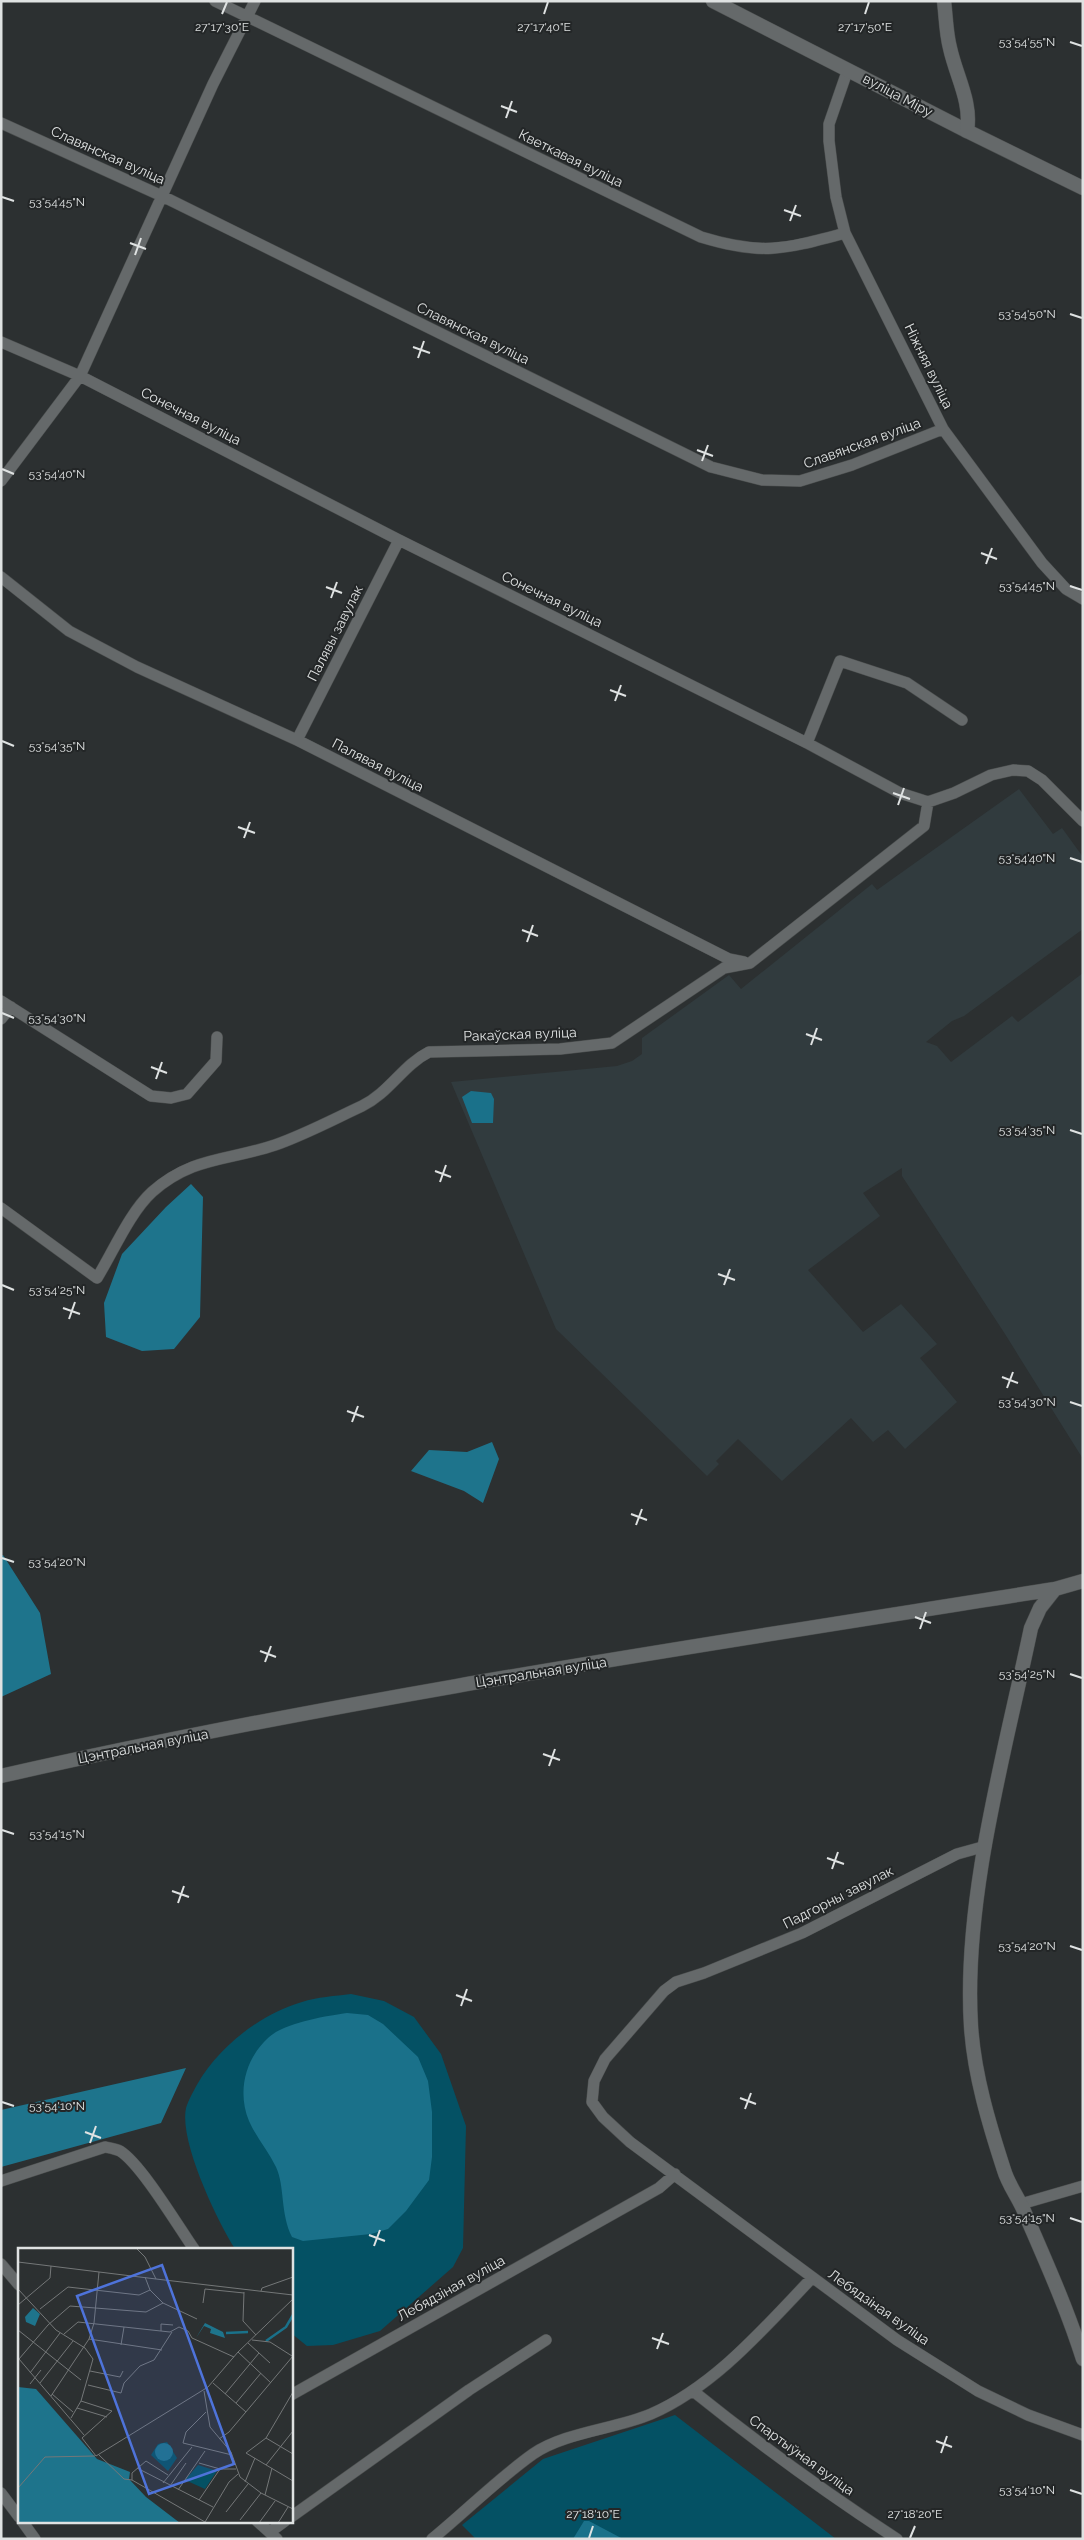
<svg xmlns="http://www.w3.org/2000/svg" width="1084" height="2540" font-family="Raleway,sans-serif">
<rect width="100%" height="100%" fill="#2c3031"/>
<path fill="#313b3e" d="M1019,789L1053,834L1062,828L1083,857V929L964,1016L952,1021L926,1042L937,1046L951,1062L1012,1016L1018,1022L1083,973V1459L1005,1334L902,1176V1168L863,1193L880,1216L808,1270L863,1332L901,1304L937,1344L920,1358L957,1402L905,1449L888,1430L873,1442L851,1418L782,1481L738,1439L716,1461L719,1464L707,1476L556,1329L451,1082L617,1066L632,1061L642,1054V1038L729,975L741,989L872,884L877,890Z"/>
<path fill="#045164" d="M351,1994L384,2001L414,2017L441,2054L466,2126L463,2248L453,2267L380,2331L333,2345L307,2346L291,2333V2249H235C217,2220 179,2142 186,2108C187,2104 190,2098 192,2094C213,2051 256,2016 302,2002C317,1997 335,1996 351,1994Z
M675,2415L836,2539H476L462,2525L543,2459Z"/>
<path fill="#1e748c" d="M191,1184L203,1197L200,1317L174,1349L142,1351L106,1337L104,1303L122,1254L166,1207Z
M492,1442L499,1459L483,1503L464,1491L411,1471L429,1450L467,1452Z
M3,1555L40,1613L51,1674L1,1697V1556Z
M186,2068L161,2123L1,2167V2110Z"/>
<path fill="#1a718a" d="M471,1091L491,1093L494,1099L493,1123H472L462,1097Z
M347,2013L368,2015L383,2024L418,2057L428,2081L432,2112V2157L429,2180L406,2211L388,2229L371,2234L303,2241L292,2237C280,2213 285,2186 276,2167C268,2151 256,2137 249,2121C237,2092 245,2059 268,2038C283,2023 326,2016 347,2013Z
M584,2521H589L623,2539H573Z"/>
<g fill="none" stroke-linecap="round" stroke-linejoin="round">
<defs>
<path id="minor" d="M215,1L701,237C763,256 785,249 845,233
M848,69L829,124V141L836,197L845,233L943,429L1042,563L1066,589L1083,599
M1,123L162,196L711,467L762,480L800,481L852,465L943,429
M1,342L80,376L399,540L807,743L900,793L928,802L954,793L991,775L1013,770L1028,771L1042,780L1083,821
M1,481L80,376L213,84L255,1
M1,577L69,631L137,667L297,740L729,959L744,962
M297,740L399,540
M807,743L840,661L907,683L962,720
M1,1001L151,1096L171,1098L187,1094L216,1061L217,1037
M1,1019L11,1007
M1,1208L97,1278C113,1252 130,1212 152,1192C193,1156 228,1161 275,1145C304,1135 334,1119 362,1106C389,1093 403,1065 429,1052L560,1049L612,1043L724,968L750,963L924,826L928,802
M986,1846L957,1854L802,1933L704,1973L676,1982L664,1991L605,2059L594,2081L592,2102L603,2117L630,2142L897,2340L978,2391L1028,2415L1083,2435
M1,2181L105,2147C110,2148 116,2149 120,2151C141,2164 178,2226 194,2249
M1021,2204L1083,2186
M1,2264L19,2285
M693,2391C759,2444 826,2493 897,2539
M291,2395L659,2188L675,2174
M1,2493L19,2517
M291,2517L469,2390L546,2340
M22,2521L35,2539
M257,2521L277,2539
M270,2532L285,2521
M432,2539C465,2512 499,2478 533,2454C565,2432 616,2429 651,2414C715,2386 764,2328 812,2278"/>
<path id="tertiary" d="M713,1L967,131
M1055,1589L1040,1608L1031,1628C1005,1752 963,1899 971,2026C974,2074 989,2124 1004,2170C1008,2184 1018,2197 1024,2211C1045,2260 1067,2308 1083,2359
M1,1776C349,1697 703,1645 1055,1589L1083,1581"/>
<path id="secondary" d="M944,1C946,17 946,33 950,48C956,76 972,102 967,131L1083,188"/>
</defs>
<use href="#minor" stroke="#4a4d4d" stroke-width="12"/>
<use href="#tertiary" stroke="#4a4d4d" stroke-width="15"/>
<use href="#secondary" stroke="#4a4d4d" stroke-width="15"/>
<use href="#minor" stroke="#65696a" stroke-width="11"/>
<use href="#tertiary" stroke="#65696a" stroke-width="14"/>
<use href="#secondary" stroke="#65696a" stroke-width="14"/>
</g>
<path fill="none" stroke="#dfe2e2" stroke-width="2" d="M222,14L227,2M544,14L548,2M865,14L869,2M1070,42L1082,46M501,106L517,112M506,118L512,101M2,197L14,201M784,210L801,216M790,221L796,205M130,243L146,249M135,255L141,238M1070,314L1082,318M413,347L430,353M418,358L424,341M697,450L713,456M702,461L708,445M2,469L14,474M981,553L997,559M986,564L992,548M1070,586L1082,590M326,587L342,593M331,598L337,582M610,690L626,696M615,701L621,685M2,741L14,746M893,793L910,799M898,805L904,788M238,827L255,833M244,838L250,822M1070,858L1082,862M522,930L538,936M527,942L533,925M2,1013L14,1018M806,1034L822,1040M811,1045L817,1028M151,1067L167,1073M156,1079L162,1062M1070,1130L1082,1134M435,1171L451,1177M440,1182L446,1165M718,1274L735,1280M2,1285L14,1290M724,1285L730,1269M63,1308L80,1314M69,1319L75,1302M1002,1377L1018,1383M1007,1388L1013,1372M1070,1402L1082,1406M347,1411L364,1417M352,1422L358,1406M631,1514L647,1520M636,1525L642,1509M2,1558L14,1562M915,1617L931,1623M920,1629L926,1612M260,1651L276,1657M265,1662L271,1646M1070,1674L1082,1678M543,1754L560,1760M549,1766L555,1749M2,1830L14,1834M827,1858L844,1864M832,1869L838,1852M172,1891L189,1897M178,1903L184,1886M1070,1946L1082,1950M456,1995L472,2001M461,2006L467,1989M740,2098L756,2104M2,2102L14,2106M745,2109L751,2093M85,2132L101,2138M90,2143L96,2126M1070,2218L1082,2222M369,2235L385,2241M374,2246L380,2230M652,2338L669,2344M657,2349L663,2333M936,2441L952,2447M941,2453L947,2436M1070,2490L1082,2494M589,2538L593,2526M910,2538L915,2526"/>
<g text-anchor="middle" stroke-width="4" stroke-linejoin="round" paint-order="stroke">
<g font-size="14" fill="#dfe2e2" stroke="#232627">
<text transform="translate(898 95) rotate(28)" y="5">вуліца Міру</text>
<text transform="translate(108 155) rotate(24)" y="5">Славянская вуліца</text>
<text transform="translate(571 158) rotate(26)" y="5">Кветкавая вуліца</text>
<text transform="translate(473 333) rotate(26)" y="5">Славянская вуліца</text>
<text transform="translate(929 366) rotate(64)" y="5">Ніжняя вуліца</text>
<text transform="translate(191 416) rotate(27)" y="5">Сонечная вуліца</text>
<text transform="translate(862 443) rotate(-20)" y="5">Славянская вуліца</text>
<text transform="translate(552 599) rotate(26)" y="5">Сонечная вуліца</text>
<text transform="translate(335 633) rotate(-63)" y="5">Палявы завулак</text>
<text transform="translate(378 765) rotate(27)" y="5">Палявая вуліца</text>
<text transform="translate(520 1034) rotate(-2)" y="5">Ракаўская вуліца</text>
<text transform="translate(541 1672) rotate(-9)" y="5">Цэнтральная вуліца</text>
<text transform="translate(143 1746) rotate(-11)" y="5">Цэнтральная вуліца</text>
<text transform="translate(838 1897) rotate(-27)" y="5">Падгорны завулак</text>
<text transform="translate(451 2288) rotate(-29)" y="5">Лебядзіная вуліца</text>
<text transform="translate(879 2307) rotate(35)" y="5">Лебядзіная вуліца</text>
<text transform="translate(802 2455) rotate(36)" y="5">Спартыўная вуліца</text>
</g>
</g>
<g transform="translate(18 2248)">
<rect width="275" height="275" fill="#2c3031"/>
<path d="M149,194L159,210L150,223L133,207L140,196ZM180,217L199,223L187,241L167,232Z" fill="#045164"/>
<path d="M15,60L22,66L17,78L8,74L7,69ZM187,75L205,84L207,90L192,85L193,81L186,78L178,90ZM0,139L18,141L79,211L112,224L111,231L128,249L162,275H0Z" fill="#1e748c"/>
<path d="M137 204a9 9 0 1 1 18 0a9 9 0 1 1-18 0Z" fill="#1a718a"/>
<path fill="none" stroke="#1a718a" stroke-width="2.5" d="M208,85L230,84M248,93L268,79L275,67"/>
<path fill="none" stroke="#747778" stroke-width="1" d="M118,0L127,9L138,31L275,47M0,14L138,31M127,29L132,42L145,55L179,71M0,41L38,82L67,100L75,111L63,153L53,170M243,43L244,40L275,29M226,44L225,73L238,87M185,55L187,41L226,45M0,57L32,30L33,18M22,61L50,39L121,47L132,42M0,82L63,132M143,83V76L155,77M46,86L60,74L152,84L161,79L170,83L174,90L216,109M71,91L144,102M234,92L252,94L274,108M230,95L252,115M103,97L106,79M220,104L253,135M1,111L30,77L52,58L128,64L145,55M1,111L66,187M72,123L102,129L105,123M12,125L42,85M22,135L55,93M195,135L228,164M12,136L23,122M70,137L103,145L106,135L122,118L136,112L154,84M186,143L192,179L213,204L222,229L243,245L275,261M275,144L248,190L228,205L275,233M34,146L55,164M207,146L241,105M33,148L71,91L76,75L81,24M63,153L94,163L64,190L78,208M218,155L243,125M59,160L89,169M188,164L168,184L165,195L214,207M248,190L275,206M201,191L211,184L275,108M81,207L106,231L114,232M78,208L190,139L220,104L275,51M181,215L202,221H218M248,217L275,183M119,220L195,259M150,227L128,213L114,225V232L187,274L211,234L220,226M227,234L237,210M145,235L174,199M152,238L168,215M0,240L27,209L77,208M160,242L187,203M247,247L254,220M181,252L202,221M208,264L230,236M222,272L243,245M241,275L257,253M260,275L270,259"/>
<path fill="#4e73da" fill-opacity="0.15" stroke="#4e73da" stroke-width="2.5" d="M144,17L216,216L131,246L59,48Z"/>
<rect width="275" height="275" fill="none" stroke="#dfe2e2" stroke-width="2.5"/>
</g>
<g font-size="12" text-anchor="middle" fill="#dfe2e2" stroke="#232627" stroke-width="4" stroke-linejoin="round" paint-order="stroke">
<text x="222" y="31">27°17'30"E</text>
<text x="544" y="31">27°17'40"E</text>
<text x="865" y="31">27°17'50"E</text>
<text x="1027" y="46">53°54'55"N</text>
<text x="57" y="206">53°54'45"N</text>
<text x="1027" y="318">53°54'50"N</text>
<text x="57" y="478">53°54'40"N</text>
<text x="1027" y="590">53°54'45"N</text>
<text x="57" y="750">53°54'35"N</text>
<text x="1027" y="862">53°54'40"N</text>
<text x="57" y="1022">53°54'30"N</text>
<text x="1027" y="1134">53°54'35"N</text>
<text x="57" y="1294">53°54'25"N</text>
<text x="1027" y="1406">53°54'30"N</text>
<text x="57" y="1566">53°54'20"N</text>
<text x="1027" y="1678">53°54'25"N</text>
<text x="57" y="1838">53°54'15"N</text>
<text x="1027" y="1950">53°54'20"N</text>
<text x="57" y="2110">53°54'10"N</text>
<text x="1027" y="2222">53°54'15"N</text>
<text x="1027" y="2494">53°54'10"N</text>
<text x="593" y="2518">27°18'10"E</text>
<text x="915" y="2518">27°18'20"E</text>
</g>
<rect width="1084" height="2540" fill="none" stroke="#dfe2e2" stroke-width="5"/>
</svg>
